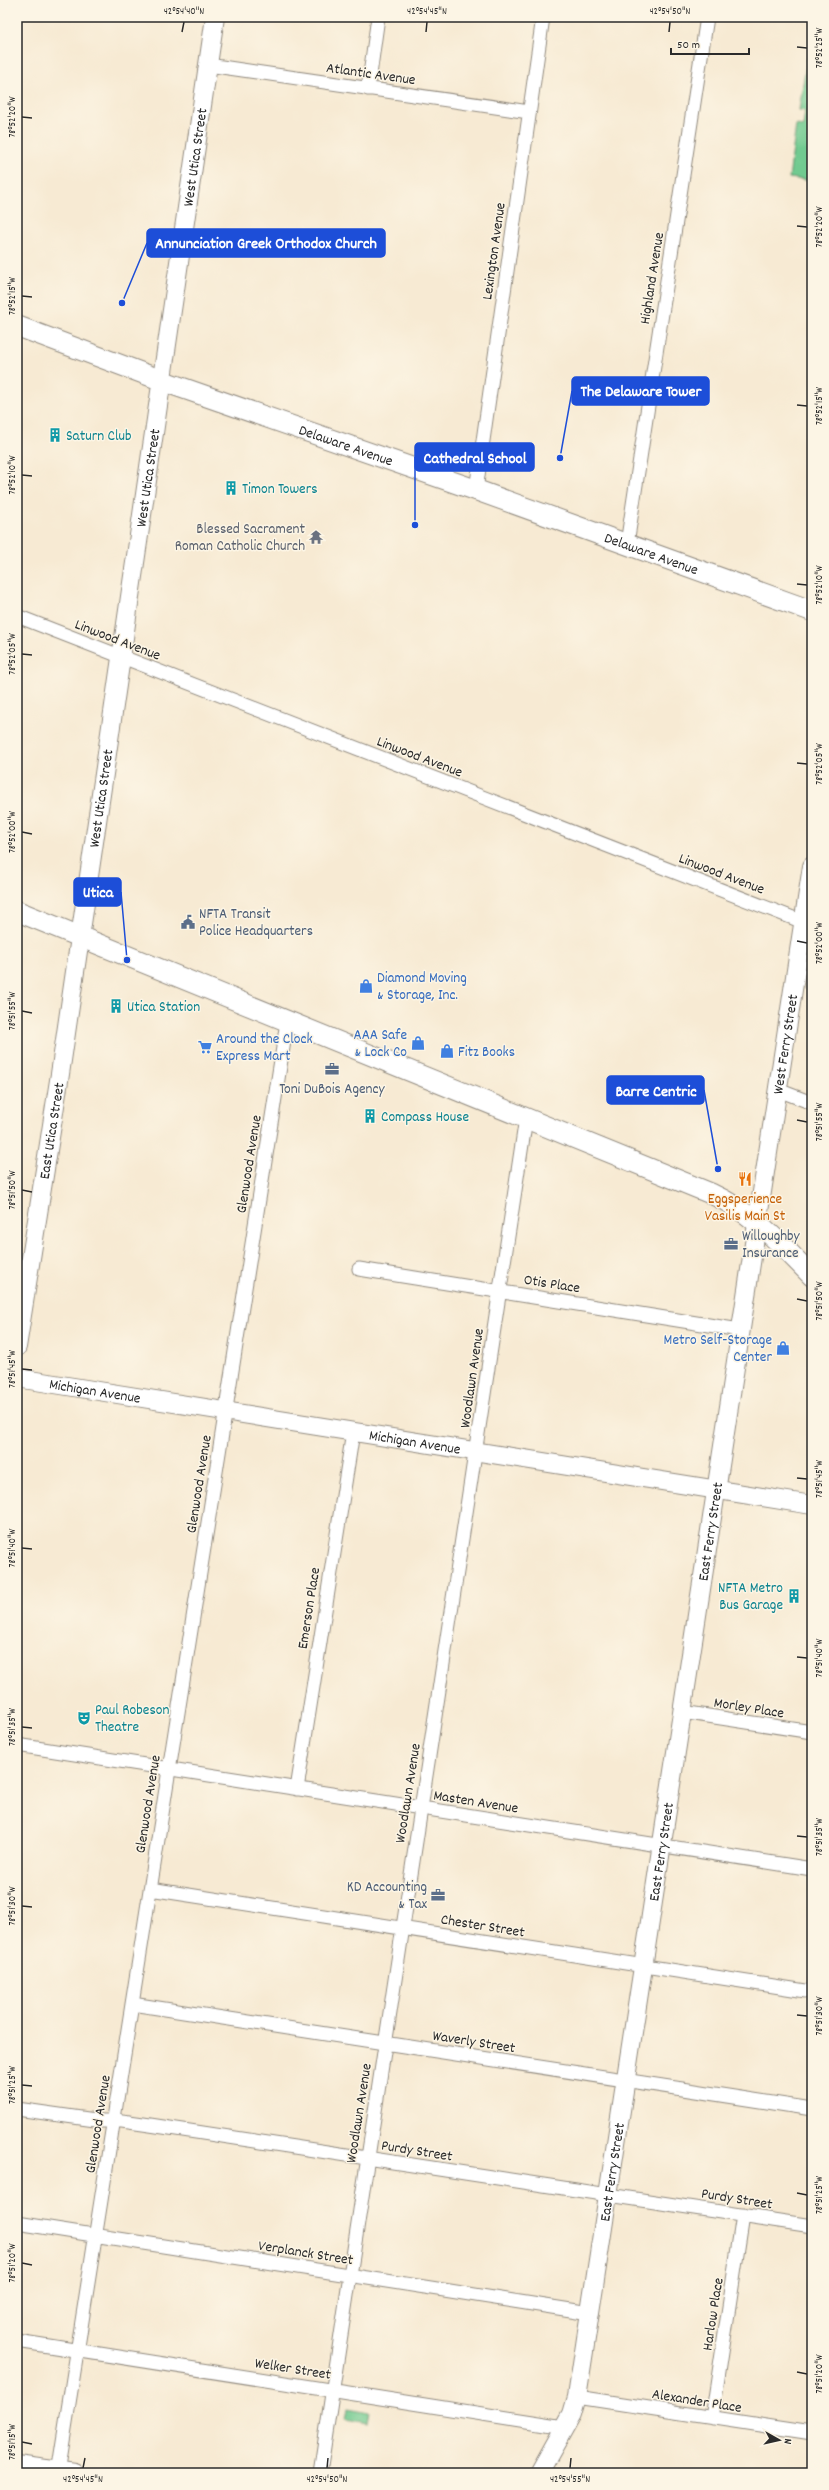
<svg xmlns="http://www.w3.org/2000/svg" width="829" height="2490" font-family="Dekko,sans-serif">
<rect width="100%" height="100%" fill="#fcf5e5"/>
<filter id="ink" filterUnits="userSpaceOnUse"><feTurbulence type="fractalNoise" baseFrequency=".025" numOctaves="2"/><feDisplacementMap in="SourceGraphic" scale="8" xChannelSelector="R" yChannelSelector="G"/><feConvolveMatrix kernelMatrix="1 2 1 2 8 2 1 2 1" color-interpolation-filters="sRGB"/></filter>
<filter id="wash" filterUnits="userSpaceOnUse"><feTurbulence type="fractalNoise" baseFrequency=".012" numOctaves="4" result="noise"/><feDisplacementMap in="SourceGraphic" scale="16" xChannelSelector="R" yChannelSelector="G"/><feGaussianBlur stdDeviation="0.9" result="paint"/><feColorMatrix in="noise" values="0 0 0 0 0 0 0 0 0 0 0 0 0 0 0 0 0 1.4 0 .05"/><feComposite in="paint" operator="in"/></filter>
<g filter="url(#wash)">
<rect width="100%" height="100%" fill="#f7ead3"/>
<path fill="#71ca90" stroke="#4e7a5e" d="M807,58L812,59V181L789,178L796,125L803,126L805,111L799,110Z
M348,2408L370,2412L368,2423L346,2419Z"/>
</g>
<g filter="url(#ink)">
<g fill="none" stroke-linecap="round" stroke-linejoin="round">
<defs>
<path id="street" d="M208,65L529,112
M368,89L378,17
M476,490L543,17
M627,544L707,17
M17,616L811,925
M778,1090L812,1103
M359,1269L740,1330
M682,1712L812,1732
M17,1745L812,1869
M297,1789L353,1432
M150,1889L812,1992
M132,2004L812,2109
M17,2109L102,2121H122L150,2125L812,2226
M17,2223L590,2313
M17,2341L565,2427
M577,2397L812,2433
M712,2418L743,2215
M58,2473L287,1022
M320,2473L526,1118"/>
<g id="secondary">
<path id="s1" d="M17,1347L60,1074L215,17"/>
<path id="s2" d="M17,1378L812,1505"/>
<path d="M17,2465L75,2473"/>
<path id="s3" d="M539,2473L572,2414L577,2397L812,866"/>
</g>
<g id="primary">
<path id="s4" d="M17,326L174,385L476,490L812,611"/>
<path d="M17,911L712,1194C754,1213 780,1244 812,1276"/>
</g>
</defs>
<use href="#street" stroke="#918a7f" stroke-width="15"/>
<use href="#secondary" stroke="#918a7f" stroke-width="20"/>
<use href="#primary" stroke="#918a7f" stroke-width="22"/>
<use href="#street" stroke="#fff" stroke-width="13"/>
<use href="#secondary" stroke="#fff" stroke-width="18"/>
<use href="#primary" stroke="#fff" stroke-width="20"/>
</g>
</g>
<path fill="none" stroke="#2b2b2b" stroke-width="1.5" d="M182,32L184,22M426,32L427,22M669,32L670,22M797,47L807,48M22,117L32,118M797,226L807,227M22,296L32,297M797,405L807,406M22,475L32,476M797,584L807,585M22,654L32,655M797,763L807,764M22,832L32,834M797,941L807,943M22,1011L32,1013M797,1120L807,1122M22,1190L32,1192M797,1299L807,1301M22,1369L32,1370M797,1478L807,1479M22,1548L32,1549M797,1657L807,1658M22,1727L32,1728M797,1836L807,1837M22,1906L32,1907M797,2015L807,2016M22,2085L32,2086M797,2193L807,2195M22,2263L32,2265M797,2372L807,2374M22,2442L32,2444M83,2468L85,2458M327,2468L328,2458M570,2468L571,2458"/>
<defs>
<symbol id="building-bare" viewBox="-9 -9 18 18"><path d="M-4-6H4V6H1V3H-1V6H-4ZM-2.5-4.3h1.7v1.8h-1.7ZM.8-4.3h1.7v1.8H.8ZM-2.5-1h1.7V.8h-1.7ZM.8-1h1.7V.8H.8Z" fill="#0f9aa8" stroke="#fcf5e5" stroke-width="2.5" paint-order="stroke"/></symbol>
<symbol id="temple-bare" viewBox="-9 -9 18 18"><path d="M0-6L5-2H3V0L6.5 2.5H4V6H1.5V3h-3V6H-4V2.5H-6.5L-3 0V-2H-5Z" fill="#6b7280" stroke="#fcf5e5" stroke-width="2.5" paint-order="stroke"/></symbol>
<symbol id="civic-bare" viewBox="-9 -9 18 18"><path d="M-.6-6.5H3V-4.5H.6V-3L4-1V1h2V6H-6V1h2V-1L-.6-3ZM-1.2 2.5V6h2.4V2.5Z" fill="#5c6f8a" stroke="#fcf5e5" stroke-width="2.5" paint-order="stroke"/></symbol>
<symbol id="shop-bare" viewBox="-9 -9 18 18"><path d="M-5-2.5h2.3a2.7 3.5 0 0 1 5.4 0H5L5.5 6h-11ZM-1.5-2.5h3a1.5 2.3 0 0 0-3 0Z" fill="#3f7fe0" stroke="#fcf5e5" stroke-width="2.5" paint-order="stroke"/></symbol>
<symbol id="supermarket-bare" viewBox="-9 -9 18 18"><path d="M-6-5.5h2.5l.6 2H6L4.5 2H-2.5L-4.4-4H-6ZM-1.5 3.2a1.3 1.3 0 1 0 .1 0ZM3 3.2a1.3 1.3 0 1 0 .1 0Z" fill="#3f7fe0" stroke="#fcf5e5" stroke-width="2.5" paint-order="stroke"/></symbol>
<symbol id="office-bare" viewBox="-9 -9 18 18"><path d="M-6-3h4V-5.5h4V-3h4V5H-6ZM-1-4.5V-3h2v-1.5ZM-6 0V1H6V0Z" fill="#5c6f8a" stroke="#fcf5e5" stroke-width="2.5" paint-order="stroke"/></symbol>
<symbol id="restaurant-bare" viewBox="-9 -9 18 18"><path d="M-5-6h1v4h1v-4h1v4h1v-4h1v5L-1.5 .5V6h-2V.5L-5-1ZM5-6V6H3V1.5H1.5Q1.5-4 5-6Z" fill="#e8710a" stroke="#fcf5e5" stroke-width="2.5" paint-order="stroke"/></symbol>
<symbol id="theatre-bare" viewBox="-9 -9 18 18"><path d="M-5-5.5Q0-4 5-5.5V0Q5 5 0 6Q-5 5-5 0ZM-3.3-2.5H-1v1.5H-3.3ZM1-2.5H3.3v1.5H1ZM-2.8 1Q0 5.5 2.8 1Z" fill="#0f9aa8" stroke="#fcf5e5" stroke-width="2.5" paint-order="stroke"/></symbol>
</defs>
<g fill-rule="evenodd">
<use href="#building-bare" x="45" y="425" width="20" height="20"/>
<use href="#building-bare" x="221" y="478" width="20" height="20"/>
<use href="#temple-bare" x="306" y="527" width="20" height="20"/>
<use href="#civic-bare" x="178" y="912" width="20" height="20"/>
<use href="#shop-bare" x="356" y="976" width="20" height="20"/>
<use href="#building-bare" x="106" y="996" width="20" height="20"/>
<use href="#shop-bare" x="408" y="1033" width="20" height="20"/>
<use href="#supermarket-bare" x="195" y="1037" width="20" height="20"/>
<use href="#shop-bare" x="437" y="1041" width="20" height="20"/>
<use href="#office-bare" x="322" y="1059" width="20" height="20"/>
<use href="#building-bare" x="360" y="1106" width="20" height="20"/>
<use href="#restaurant-bare" x="735" y="1169" width="20" height="20"/>
<use href="#office-bare" x="721" y="1234" width="20" height="20"/>
<use href="#shop-bare" x="773" y="1338" width="20" height="20"/>
<use href="#building-bare" x="784" y="1586" width="20" height="20"/>
<use href="#theatre-bare" x="74" y="1708" width="20" height="20"/>
<use href="#office-bare" x="428" y="1885" width="20" height="20"/>
</g>
<g text-anchor="middle" stroke-width="3" stroke-linejoin="round" paint-order="stroke">
<g font-size="15" fill="#2b2b2b" stroke="#fcf5e5">
<text transform="translate(371 73) rotate(8)" y="5">Atlantic Avenue</text>
<text dy="5" stroke="none"><textPath href="#s1" startOffset="1203">West Utica Street</textPath></text>
<text transform="translate(493 251) rotate(-82)" y="5">Lexington Avenue</text>
<text transform="translate(651 278) rotate(-81)" y="5">Highland Avenue</text>
<text dy="5" stroke="none"><textPath href="#s4" startOffset="350">Delaware Avenue</textPath></text>
<text dy="5" stroke="none"><textPath href="#s1" startOffset="879">West Utica Street</textPath></text>
<text dy="5" stroke="none"><textPath href="#s4" startOffset="674">Delaware Avenue</textPath></text>
<text transform="translate(118 639) rotate(21)" y="5">Linwood Avenue</text>
<text transform="translate(420 756) rotate(21)" y="5">Linwood Avenue</text>
<text dy="5" stroke="none"><textPath href="#s1" startOffset="555">West Utica Street</textPath></text>
<text transform="translate(722 873) rotate(21)" y="5">Linwood Avenue</text>
<text dy="5" stroke="none"><textPath href="#s3" startOffset="1454">West Ferry Street</textPath></text>
<text dy="5" stroke="none"><textPath href="#s1" startOffset="219">East Utica Street</textPath></text>
<text transform="translate(248 1164) rotate(-81)" y="5">Glenwood Avenue</text>
<text transform="translate(552 1283) rotate(9)" y="5">Otis Place</text>
<text transform="translate(471 1378) rotate(-82)" y="5">Woodlawn Avenue</text>
<text dy="5" stroke="none"><textPath href="#s2" startOffset="79">Michigan Avenue</textPath></text>
<text dy="5" stroke="none"><textPath href="#s2" startOffset="403">Michigan Avenue</textPath></text>
<text transform="translate(198 1484) rotate(-81)" y="5">Glenwood Avenue</text>
<text dy="5" stroke="none"><textPath href="#s3" startOffset="961">East Ferry Street</textPath></text>
<text transform="translate(308 1608) rotate(-81)" y="5">Emerson Place</text>
<text transform="translate(749 1707) rotate(9)" y="5">Morley Place</text>
<text transform="translate(407 1793) rotate(-81)" y="5">Woodlawn Avenue</text>
<text transform="translate(476 1801) rotate(9)" y="5">Masten Avenue</text>
<text transform="translate(147 1804) rotate(-81)" y="5">Glenwood Avenue</text>
<text dy="5" stroke="none"><textPath href="#s3" startOffset="637">East Ferry Street</textPath></text>
<text transform="translate(483 1925) rotate(9)" y="5">Chester Street</text>
<text transform="translate(474 2041) rotate(9)" y="5">Waverly Street</text>
<text transform="translate(358 2113) rotate(-81)" y="5">Woodlawn Avenue</text>
<text transform="translate(97 2124) rotate(-81)" y="5">Glenwood Avenue</text>
<text transform="translate(417 2150) rotate(9)" y="5">Purdy Street</text>
<text dy="5" stroke="none"><textPath href="#s3" startOffset="313">East Ferry Street</textPath></text>
<text transform="translate(737 2198) rotate(9)" y="5">Purdy Street</text>
<text transform="translate(306 2252) rotate(9)" y="5">Verplanck Street</text>
<text transform="translate(712 2314) rotate(-81)" y="5">Harlow Place</text>
<text transform="translate(293 2368) rotate(9)" y="5">Welker Street</text>
<text transform="translate(697 2400) rotate(9)" y="5">Alexander Place</text>
</g>
<g font-size="15" fill="#0d838f" stroke="#fcf5e5" text-anchor="start">
<text x="66" y="440">Saturn Club</text>
<text x="242" y="493">Timon Towers</text>
<text x="127" y="1011">Utica Station</text>
<text x="381" y="1121">Compass House</text>
<text x="783" y="1592" text-anchor="end">NFTA Metro<tspan x="783" dy="17">Bus Garage</tspan></text>
<text x="95" y="1714">Paul Robeson<tspan x="95" dy="17">Theatre</tspan></text>
</g>
<g font-size="15" fill="#5b616d" stroke="#fcf5e5" text-anchor="end">
<text x="305" y="533">Blessed Sacrament<tspan x="305" dy="17">Roman Catholic Church</tspan></text>
</g>
<g font-size="15" fill="#4e5e75" stroke="#fcf5e5" text-anchor="start">
<text x="199" y="918">NFTA Transit<tspan x="199" dy="17">Police Headquarters</tspan></text>
<text x="332" y="1093" text-anchor="middle">Toni DuBois Agency</text>
<text x="742" y="1240">Willoughby<tspan x="742" dy="17">Insurance</tspan></text>
<text x="427" y="1891" text-anchor="end">KD Accounting<tspan x="427" dy="17">&amp; Tax</tspan></text>
</g>
<g font-size="15" fill="#366cbe" stroke="#fcf5e5" text-anchor="start">
<text x="377" y="982">Diamond Moving<tspan x="377" dy="17">&amp; Storage, Inc.</tspan></text>
<text x="407" y="1039" text-anchor="end">AAA Safe<tspan x="407" dy="17">&amp; Lock Co</tspan></text>
<text x="216" y="1043">Around the Clock<tspan x="216" dy="17">Express Mart</tspan></text>
<text x="458" y="1056">Fitz Books</text>
<text x="772" y="1344" text-anchor="end">Metro Self-Storage<tspan x="772" dy="17">Center</tspan></text>
</g>
<g font-size="15" fill="#c56008" stroke="#fcf5e5">
<text x="745" y="1203">Eggsperience<tspan x="745" dy="17">Vasilis Main St</tspan></text>
</g>
</g>
<path fill="none" stroke="#1d4ed8" stroke-width="1.5" d="M122 303L147 243M560 458L572 391M415 525L415 457M127 960L121 892M718 1169L704 1090"/>
<g fill="#1d4ed8" stroke="#fcf5e5" stroke-width="1.5">
<circle cx="122" cy="303" r="4"/>
<circle cx="560" cy="458" r="4"/>
<circle cx="415" cy="525" r="4"/>
<circle cx="127" cy="960" r="4"/>
<circle cx="718" cy="1169" r="4"/>
</g>
<g fill="#1d4ed8" stroke="#1d4ed8" stroke-width="1.5">
<rect x="147" y="229" width="238" height="28" rx="4"/>
<rect x="572" y="377" width="137" height="28" rx="4"/>
<rect x="415" y="443" width="119" height="28" rx="4"/>
<rect x="74" y="878" width="47" height="28" rx="4"/>
<rect x="607" y="1076" width="97" height="28" rx="4"/>
</g>
<g font-size="16" text-anchor="middle" font-weight="bold" fill="#fff">
<text x="266" y="248">Annunciation Greek Orthodox Church</text>
<text x="641" y="396">The Delaware Tower</text>
<text x="475" y="463">Cathedral School</text>
<text x="98" y="897">Utica</text>
<text x="656" y="1096">Barre Centric</text>
</g>
<rect width="829" height="2490" fill="none" stroke="#fcf5e5" stroke-width="44"/>
<g transform="translate(779 2440) rotate(98)" stroke="#fcf5e5" stroke-width="3" paint-order="stroke">
<path d="M0-3L7 15L0 10L-7 15Z" fill="#2b2b2b"/>
<text y="-6" font-size="11" font-weight="bold" text-anchor="middle" fill="#2b2b2b">N</text>
</g>
<path d="M671 48v6h78v-6" fill="none" stroke="#2b2b2b" stroke-width="2"/>
<text x="677" y="48" font-size="12" fill="#2b2b2b" stroke="#fcf5e5" stroke-width="3" paint-order="stroke">50 m</text>
<rect x="22" y="22" width="785" height="2446" fill="none" stroke="#2b2b2b" stroke-width="1.5"/>
<g font-size="10" text-anchor="middle" fill="#2b2b2b">
<text x="184" y="14">42°54'40"N</text>
<text x="427" y="14">42°54'45"N</text>
<text x="670" y="14">42°54'50"N</text>
<text transform="translate(818 48) rotate(-90)" y="4">78°52'25"W</text>
<text transform="translate(11 117) rotate(-90)" y="4">78°52'20"W</text>
<text transform="translate(818 227) rotate(-90)" y="4">78°52'20"W</text>
<text transform="translate(11 296) rotate(-90)" y="4">78°52'15"W</text>
<text transform="translate(818 406) rotate(-90)" y="4">78°52'15"W</text>
<text transform="translate(11 475) rotate(-90)" y="4">78°52'10"W</text>
<text transform="translate(818 585) rotate(-90)" y="4">78°52'10"W</text>
<text transform="translate(11 654) rotate(-90)" y="4">78°52'05"W</text>
<text transform="translate(818 764) rotate(-90)" y="4">78°52'05"W</text>
<text transform="translate(11 832) rotate(-90)" y="4">78°52'00"W</text>
<text transform="translate(818 943) rotate(-90)" y="4">78°52'00"W</text>
<text transform="translate(11 1011) rotate(-90)" y="4">78°51'55"W</text>
<text transform="translate(818 1122) rotate(-90)" y="4">78°51'55"W</text>
<text transform="translate(11 1190) rotate(-90)" y="4">78°51'50"W</text>
<text transform="translate(818 1301) rotate(-90)" y="4">78°51'50"W</text>
<text transform="translate(11 1369) rotate(-90)" y="4">78°51'45"W</text>
<text transform="translate(818 1479) rotate(-90)" y="4">78°51'45"W</text>
<text transform="translate(11 1548) rotate(-90)" y="4">78°51'40"W</text>
<text transform="translate(818 1658) rotate(-90)" y="4">78°51'40"W</text>
<text transform="translate(11 1727) rotate(-90)" y="4">78°51'35"W</text>
<text transform="translate(818 1837) rotate(-90)" y="4">78°51'35"W</text>
<text transform="translate(11 1906) rotate(-90)" y="4">78°51'30"W</text>
<text transform="translate(818 2016) rotate(-90)" y="4">78°51'30"W</text>
<text transform="translate(11 2085) rotate(-90)" y="4">78°51'25"W</text>
<text transform="translate(818 2195) rotate(-90)" y="4">78°51'25"W</text>
<text transform="translate(11 2263) rotate(-90)" y="4">78°51'20"W</text>
<text transform="translate(818 2374) rotate(-90)" y="4">78°51'20"W</text>
<text transform="translate(11 2442) rotate(-90)" y="4">78°51'15"W</text>
<text x="83" y="2482">42°54'45"N</text>
<text x="327" y="2482">42°54'50"N</text>
<text x="570" y="2482">42°54'55"N</text>
</g>
</svg>
